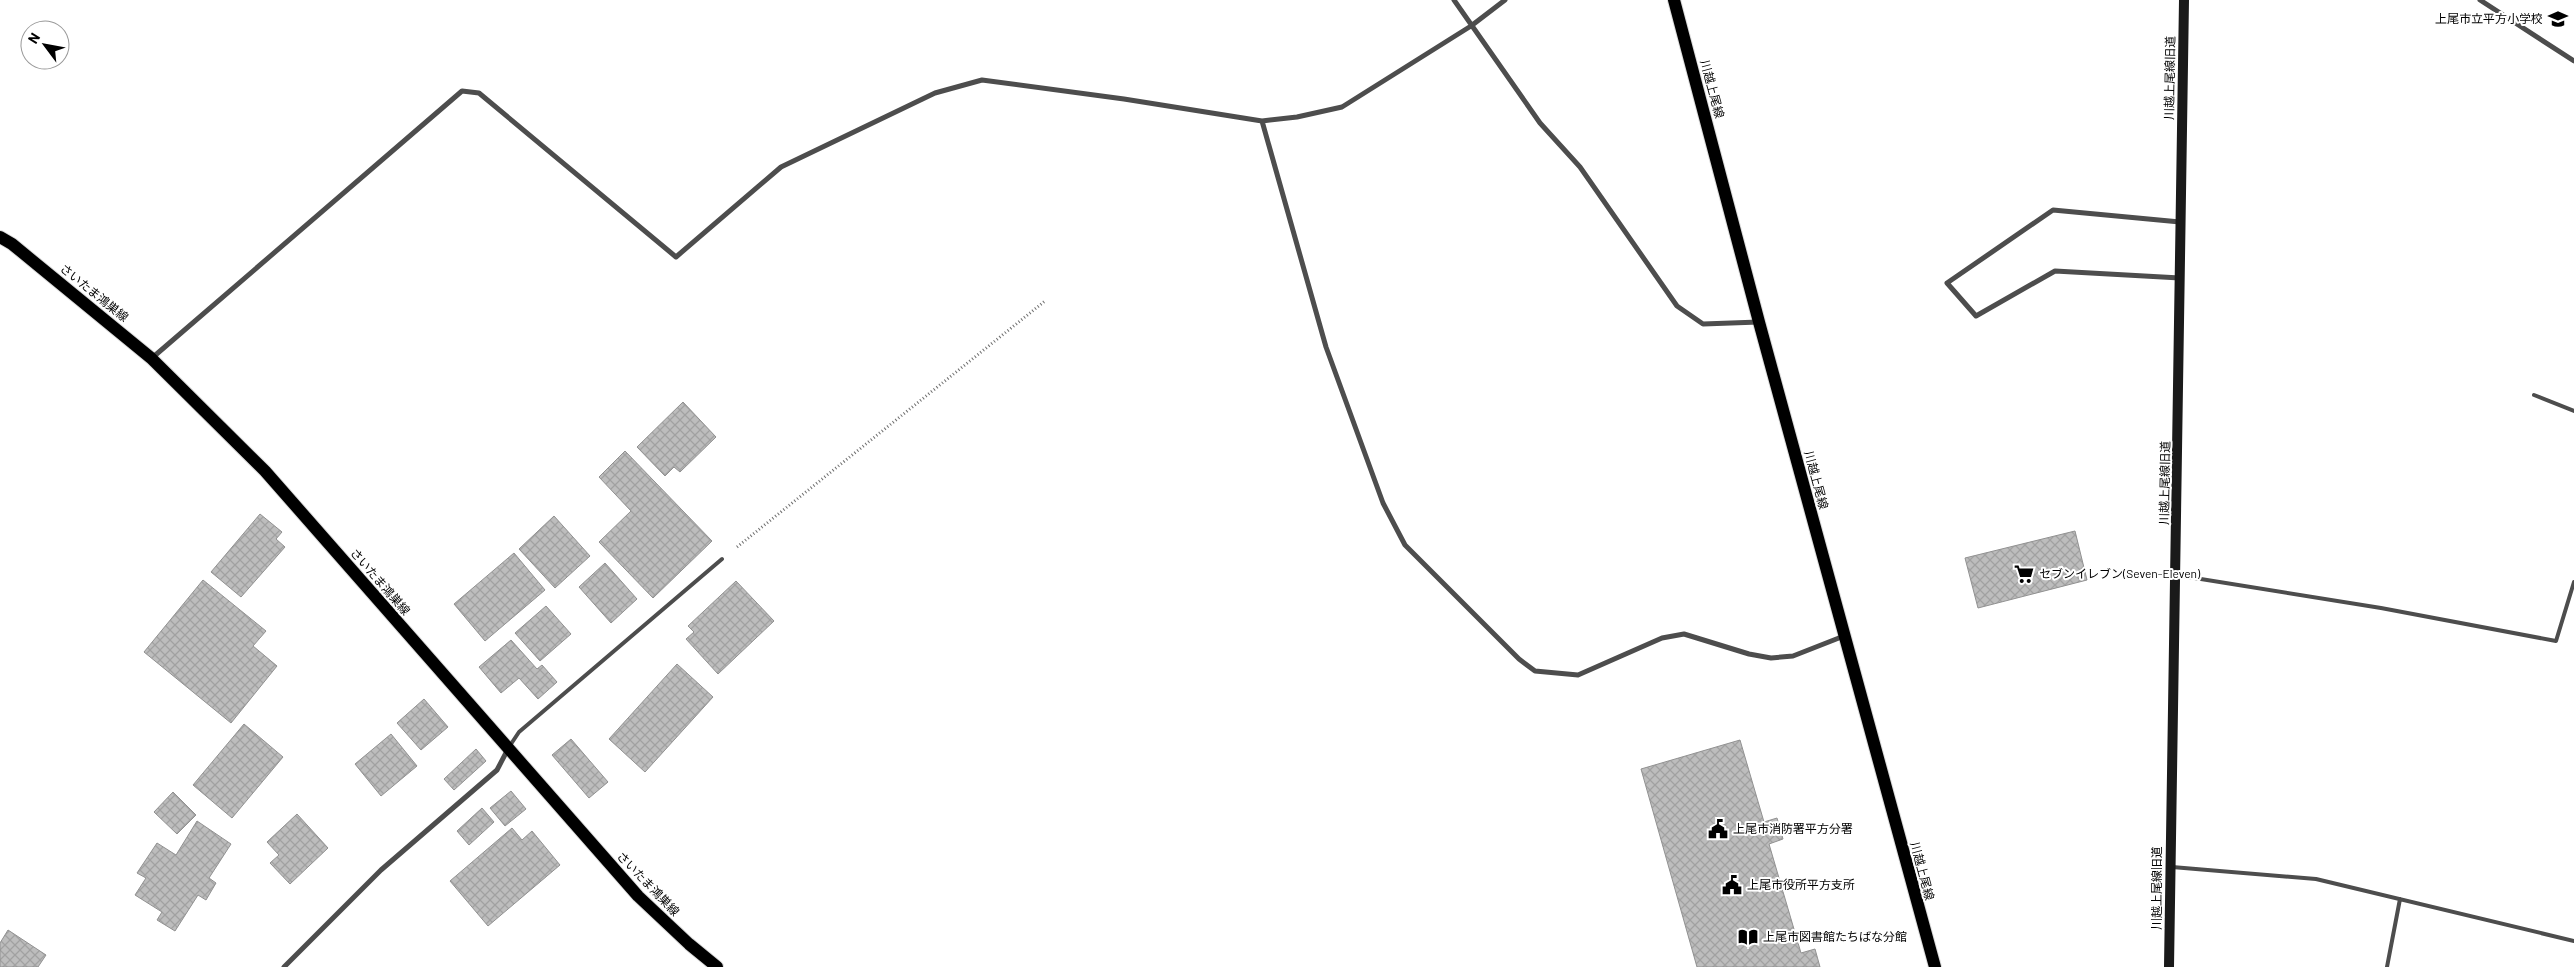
<svg xmlns="http://www.w3.org/2000/svg" width="2574" height="967" font-family="Barlow,'Noto Sans JP',sans-serif">
<defs>
<pattern id="building-cross-hatch" width="8" height="8" patternUnits="userSpaceOnUse" patternTransform="scale(1.25)"><rect width="8" height="8" fill="#bdbdbd"/><path d="M0 0l8 8M0 8l8-8" fill="none" stroke="#a1a1a1"/></pattern>
</defs>
<rect width="100%" height="100%" fill="#fff"/>
<path fill="url(#building-cross-hatch)" stroke="#919191" d="M683,402L716,437L680,472L674,467L665,476L637,447Z
M625,451L712,541L653,598L599,542L631,511L599,477Z
M260,514L282,532L276,539L285,547L241,597L211,572Z
M554,516L590,556L555,588L519,549Z
M2075,531L2087,580L1978,608L1965,558Z
M514,553L545,590L485,641L454,604Z
M605,563L637,599L611,623L579,587Z
M203,580L266,631L253,646L277,666L231,723L144,652Z
M736,581L774,621L718,674L686,639L694,632L688,626Z
M546,606L571,634L540,661L515,633Z
M511,640L537,669L542,665L557,682L538,699L519,678L501,693L479,667Z
M677,664L713,697L645,772L609,739Z
M424,699L448,727L421,750L397,723Z
M244,724L283,757L232,818L193,785Z
M391,734L417,766L381,796L355,764Z
M571,739L608,782L589,798L552,755Z
M1740,740L1764,822L1777,818L1783,839L1769,844L1801,953L1815,949L1820,967H1697L1641,769Z
M476,749L486,761L454,790L444,779Z
M511,791L526,809L505,826L490,808Z
M173,792L196,815L177,834L154,812Z
M482,808L494,822L469,845L457,831Z
M297,814L328,848L290,884L270,863L279,855L267,842Z
M197,821L231,844L209,878L216,883L206,900L198,895L175,931L157,920L162,912L135,895L146,878L137,873L157,843L176,855Z
M512,828L522,840L532,831L560,865L488,926L450,881Z
M8,930L46,955L38,967H0V943Z"/>
<g fill="none" stroke-linecap="round" stroke-linejoin="round">
<defs>
<path id="primary" d="M1674,0L1759,322L1935,967
M0,237L12,244L151,358L265,471L638,896L689,944L717,967"/>
</defs>
<use href="#primary" stroke="#dbdbdb" stroke-width="14"/>
<path stroke="#6f6f6f" stroke-width="3" stroke-dasharray="1 2.5" stroke-linecap="butt" d="M737,547L1045,301"/>
<path stroke="#4d4d4d" stroke-width="4" d="M2534,395L2574,411
M2176,575L2381,608L2556,641L2574,582
M509,747L519,732L722,559
M2172,867L2316,879L2574,941
M2387,967L2400,899"/>
<path stroke="#4d4d4d" stroke-width="5" d="M1454,0L1540,123L1580,167L1677,306L1703,324L1759,322
M2480,0L2574,61
M1262,121L1326,347L1383,503L1405,545L1519,659L1535,671L1578,675L1662,638L1684,634L1749,654L1771,658L1793,656L1844,636
M2180,278L2055,271L1976,316L1947,283L2053,210L2180,222
M152,358L462,91L479,93L676,257L781,167L935,93L982,80L1124,99L1262,121L1297,117L1342,107L1471,26L1505,0
M284,967L381,870L497,770L508,749"/>
<path stroke="#1a1a1a" stroke-width="10" d="M2169,967L2184,0"/>
<use href="#primary" stroke="#000" stroke-width="12"/>
</g>
<defs>
<symbol id="school-bare" viewBox="-9 -9 18 18"><path d="M0-5L7-2L0 1L-7-2ZM-4 1L0 2.5L4 1V4Q0 6-4 4Z" fill="#000" stroke="#fff" stroke-width="2.5" paint-order="stroke"/></symbol>
<symbol id="supermarket-bare" viewBox="-9 -9 18 18"><path d="M-6-5.5h2.5l.6 2H6L4.5 2H-2.5L-4.4-4H-6ZM-1.5 3.2a1.3 1.3 0 1 0 .1 0ZM3 3.2a1.3 1.3 0 1 0 .1 0Z" fill="#000" stroke="#fff" stroke-width="2.5" paint-order="stroke"/></symbol>
<symbol id="civic-bare" viewBox="-9 -9 18 18"><path d="M-.6-6.5H3V-4.5H.6V-3L4-1V1h2V6H-6V1h2V-1L-.6-3ZM-1.2 2.5V6h2.4V2.5Z" fill="#000" stroke="#fff" stroke-width="2.5" paint-order="stroke"/></symbol>
<symbol id="library-bare" viewBox="-9 -9 18 18"><path d="M-6-4Q-3-5.5-.7-3.5V5Q-3 3-6 4ZM6-4Q3-5.5 .7-3.5V5Q3 3 6 4Z" fill="#000" stroke="#fff" stroke-width="2.5" paint-order="stroke"/></symbol>
</defs>
<g fill-rule="evenodd">
<use href="#school-bare" x="2544" y="5" width="28" height="28"/>
<use href="#supermarket-bare" x="2010" y="560" width="28" height="28"/>
<use href="#civic-bare" x="1704" y="815" width="28" height="28"/>
<use href="#civic-bare" x="1718" y="871" width="28" height="28"/>
<use href="#library-bare" x="1734" y="923" width="28" height="28"/>
</g>
<g text-anchor="middle" stroke-width="4" stroke-linejoin="round" paint-order="stroke">
<g font-size="12" fill="#000" stroke="#fff" text-anchor="start">
<text x="2543" y="23" text-anchor="end">上尾市立平方小学校</text>
<text x="2039" y="578">セブンイレブン(Seven-Eleven)</text>
<text x="1733" y="833">上尾市消防署平方分署</text>
<text x="1747" y="889">上尾市役所平方支所</text>
<text x="1763" y="941">上尾市図書館たちばな分館</text>
</g>
<g font-size="12" fill="#000" stroke="#fff">
<text transform="translate(2170 78) rotate(-89)" y="4">川越上尾線旧道</text>
<text transform="translate(1712 89) rotate(75)" y="4">川越上尾線</text>
<text transform="translate(94 293) rotate(39)" y="4">さいたま鴻巣線</text>
<text transform="translate(1816 480) rotate(75)" y="4">川越上尾線</text>
<text transform="translate(2165 483) rotate(-89)" y="4">川越上尾線旧道</text>
<text transform="translate(380 582) rotate(49)" y="4">さいたま鴻巣線</text>
<text transform="translate(1922 871) rotate(75)" y="4">川越上尾線</text>
<text transform="translate(648 884) rotate(46)" y="4">さいたま鴻巣線</text>
<text transform="translate(2157 888) rotate(-90)" y="4">川越上尾線旧道</text>
</g>
</g>
<g transform="translate(45 45) rotate(302)"><circle r="24" fill="#ffffff" stroke="#999999"/>
<path d="M0-4L9 19L0 12L-9 19Z" fill="#000000"/>
<text y="-8" font-size="14" font-weight="bold" text-anchor="middle" fill="#000000">N</text>
</g>
</svg>
